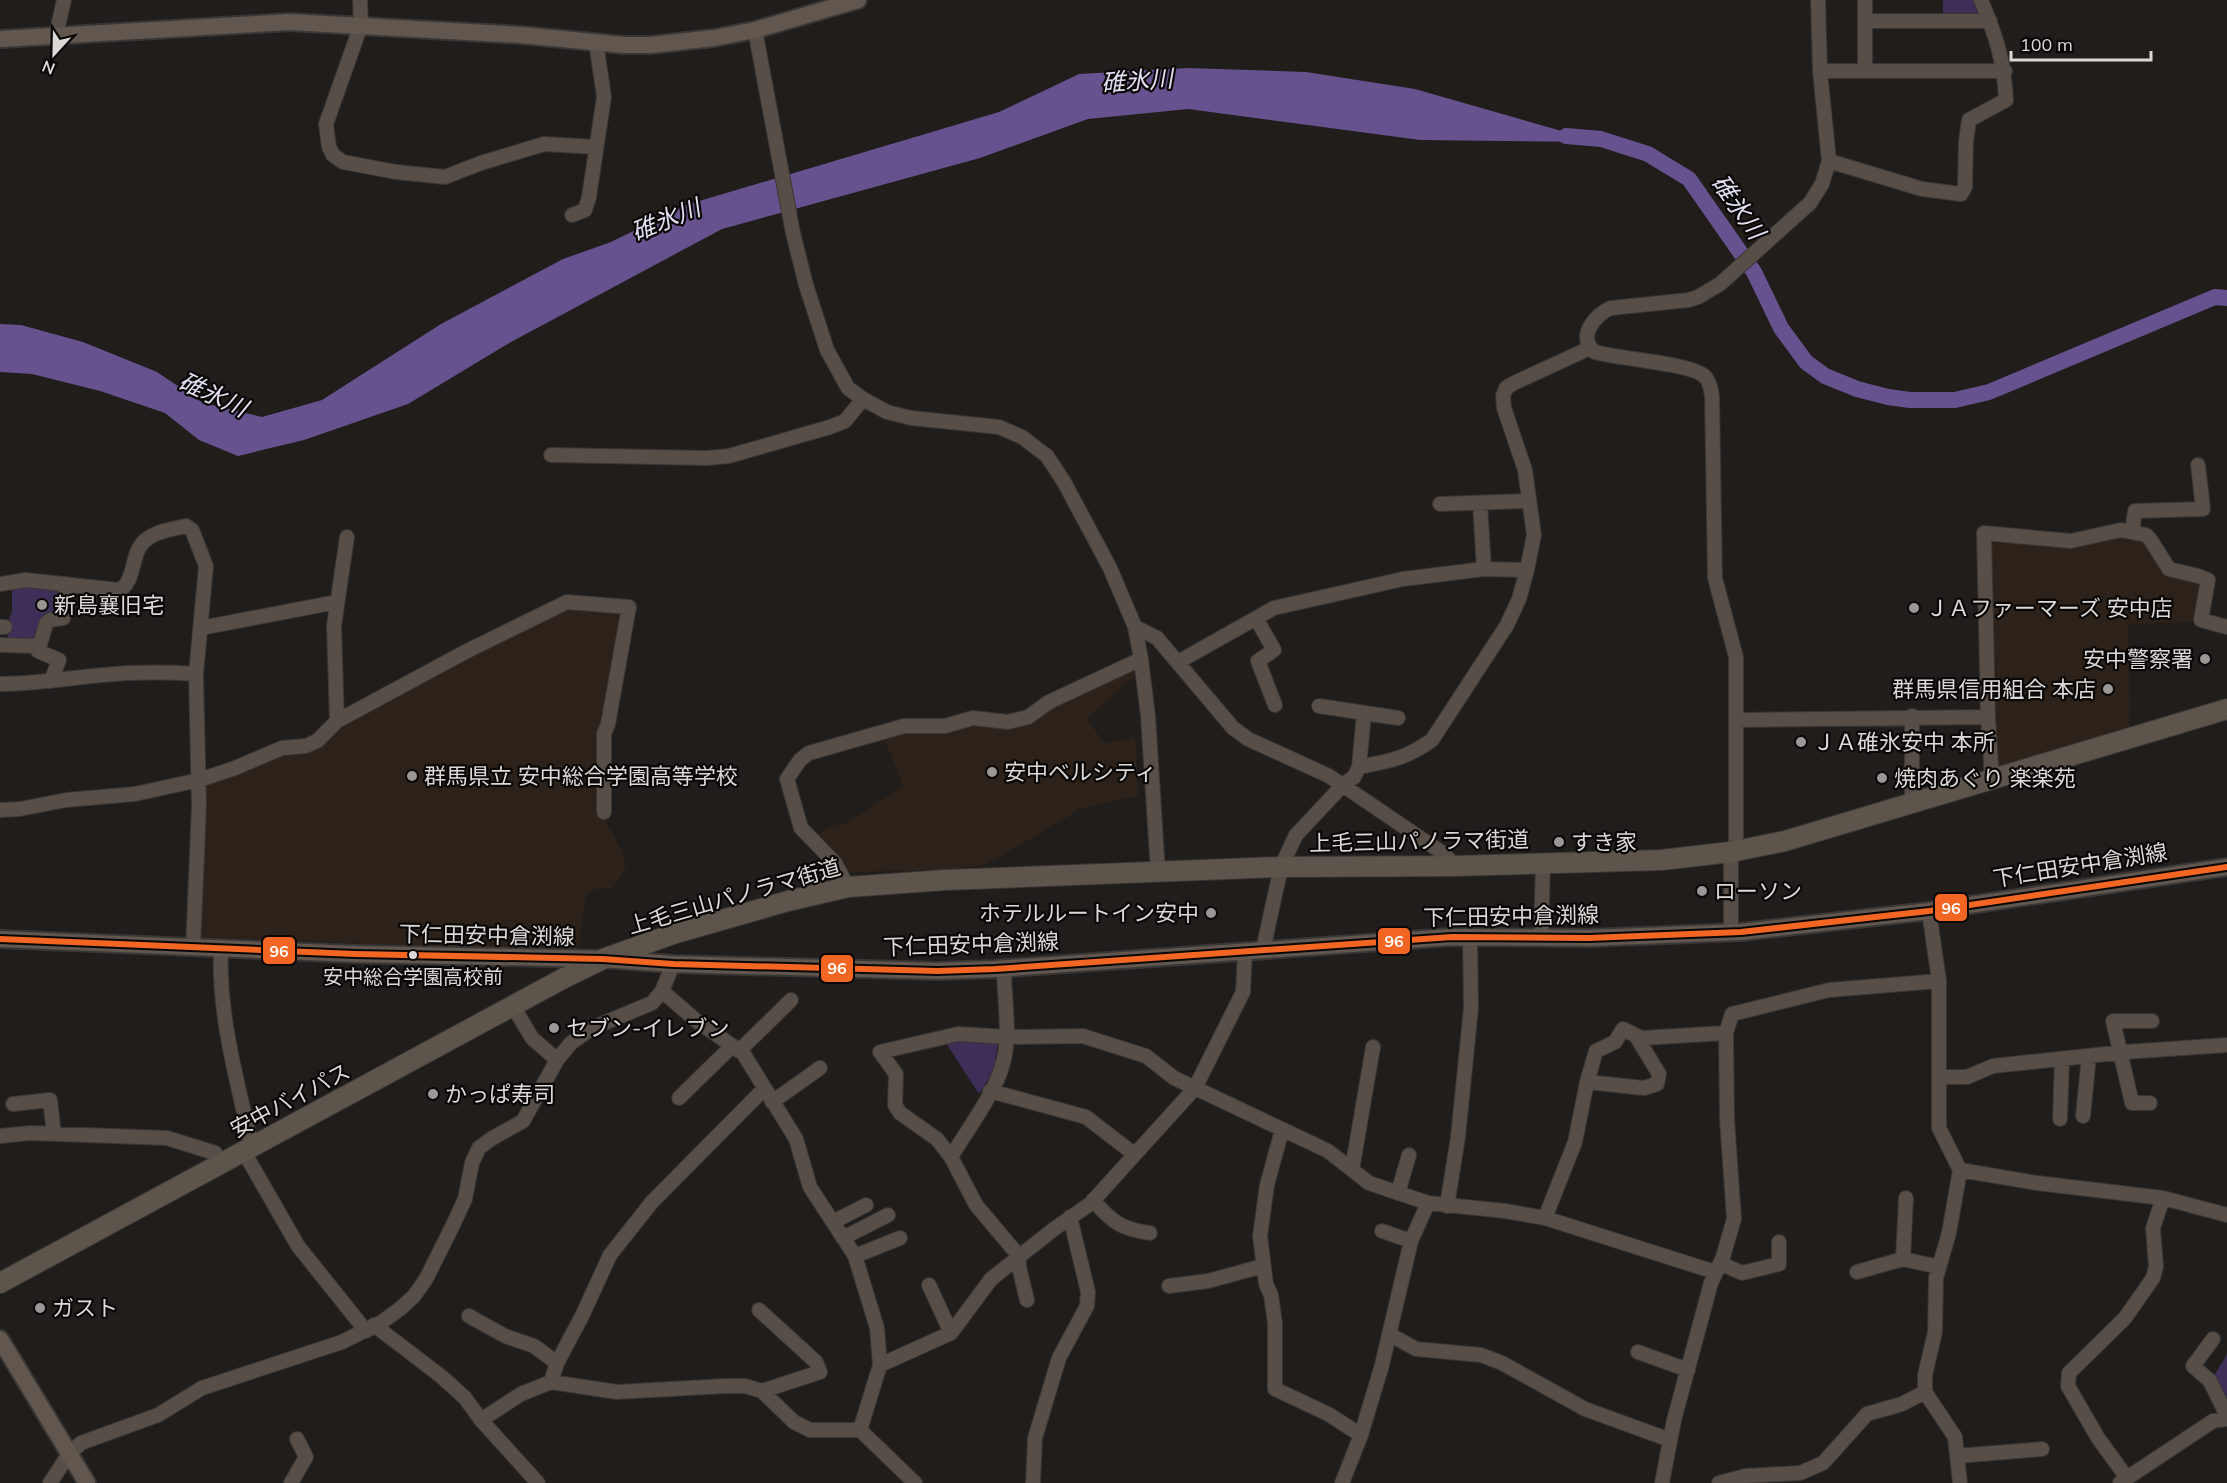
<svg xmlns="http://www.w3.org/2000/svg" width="2227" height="1483" font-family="Mulish,'Noto Sans JP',sans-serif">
<rect width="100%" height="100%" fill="#201d1b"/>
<path fill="#2c221a" d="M2117,534L2142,537L2167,572L2204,582L2198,622L2128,624L2130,729L2000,769L1994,764L1989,536Z
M560,608L623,609L600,738L602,813L623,853L626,867L612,890L602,887L587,892L577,952L198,937L203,784L282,751Z
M1130,665L1135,675L1087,719L1104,743L1135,738L1138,796L1078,809L1063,820L987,864L948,870L847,872L814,836L834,825L846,823L903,785L884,739L886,735L973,721L1008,724Z"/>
<path fill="#3d2f58" d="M1943,0H1976L1981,11L1977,16H1943Z
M12,585L63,587L61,615L37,643L8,642L7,625L12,611Z
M944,1040L998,1041L994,1070L979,1094Z
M2227,1354V1406L2212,1379Z"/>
<path fill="#65528e" d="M1188,68L1306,72L1415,89L1600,142L1420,140L1188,109L1088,119L980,158L722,229L511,342L408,404L304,440L238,456L199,440L165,413L100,391L32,374L0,372V324L21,325L83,342L157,372L203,403L262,417L322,400L441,324L563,259L611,242L686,205L999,112L1079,74Z"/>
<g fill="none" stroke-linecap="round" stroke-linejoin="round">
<path stroke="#65528e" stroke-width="16" d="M1566,136L1601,139L1648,154L1689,179L1754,272L1781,328L1806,362L1825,376L1857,389L1888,397L1910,400H1955L1989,392L2215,297L2227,298"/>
<defs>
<path id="minor" d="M360,0L361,25L326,124L329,147L333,155L343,162L396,172L445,177L481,163L544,144L596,147
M1865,21H1990
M755,30L793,233L806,285L827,350L848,388L863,399L887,412L911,418L999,427L1022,437L1047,456L1064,482L1110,568L1135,627L1141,659L1148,716L1158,872
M56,35L64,0
M1820,71H2005
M1865,71V0
M1829,161L1922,189L1961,194L1965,187L1966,141L1969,120L2006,100C2004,60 1996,36 1981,0
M572,215L585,210L589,197L604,97L596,42
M551,455L707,458L729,456L830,427L845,421L863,399
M1480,503L1484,569
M1440,504L1529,501
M2132,532L2135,511L2203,509L2198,465
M0,584L26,580L118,590C133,586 132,560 139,548C148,532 169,530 186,526L192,530L206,566L196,674L199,806L193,948
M1256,618L1274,650L1258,661L1275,705
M0,627H5
M1135,627L1157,638L1233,728L1248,739L1329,776L1444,854L1455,866
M201,628L337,602
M0,645L39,646
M1178,662L1274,608L1403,579L1484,569L1527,570
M51,681L59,660L38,651L46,624L50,620L63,618L66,584
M0,684C35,684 68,678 103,675C134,672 165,672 196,674
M1319,706L1398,718
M1736,720L1988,717
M337,721L334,626L347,537
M1359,767L1364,714
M1992,779L1988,717L1984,533L2071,541L2121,530L2146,535L2150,539L2169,569L2198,576L2208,580L2201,620L2227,627
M1912,803V716
M0,810L20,809L66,800L135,794L199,780L235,768L282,748L306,746L317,741L337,721L467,651L567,602L629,607L608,724L604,734V812
M848,887L835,863L801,828L787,779L800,760L809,753L904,726H945L973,718L1008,722L1028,717L1049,702L1141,659
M1929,911L1939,981V1128L1960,1170L1949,1233L1936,1278L1935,1332L1925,1375V1392L1955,1437L1960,1483
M1731,933V852L1736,842V657L1715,578L1712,396C1711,389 1709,379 1703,375C1687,363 1619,359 1595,352C1576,338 1595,314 1611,308L1689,300L1698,297L1720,284L1810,203L1822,184L1829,161L1820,71L1818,0
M1541,938L1543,863
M221,950C218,1016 238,1083 252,1148
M1263,950L1281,867L1296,835L1343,785L1354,777L1359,767C1390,761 1405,759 1432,740L1507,625L1519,599L1527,570L1534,535L1525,470L1504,408L1503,396L1506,388L1514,383L1590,348
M662,991L698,1022L743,1053L796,1139L810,1187L855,1256L877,1328L880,1365L860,1430
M513,1006L532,1038L557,1060
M1636,1036L1659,1074L1657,1084L1644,1088L1587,1082L1596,1051L1615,1042L1623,1029L1641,1038L1726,1033
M739,1051L791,1000
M1939,1077H1967L1993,1066L2125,1052L2227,1045
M990,1091L1086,1117L1134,1154
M679,1098L732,1046
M772,1102L820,1068
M2150,1103H2132L2113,1021H2152
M13,1104L50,1100L54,1134
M2083,1116L2089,1056
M2060,1119L2062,1059
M1282,1130L1267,1185L1260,1236L1266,1284L1271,1295L1275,1323V1389L1328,1414L1361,1435
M0,1136L31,1133L167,1138L215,1153L222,1164
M244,1152L298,1246L366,1331
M951,1157C967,1130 996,1092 1003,1063C1011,1035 1004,998 1004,969
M1352,1170L1373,1047
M1960,1170L2037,1183L2163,1198L2227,1215
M1398,1193L1409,1155
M1093,1200C1112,1222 1121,1229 1150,1233
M1447,1206L1458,1137L1471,1008L1470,937
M1545,1218L1575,1142L1587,1082
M833,1222L866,1205
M1382,1231L1411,1241
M843,1238L888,1215
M855,1256L900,1238
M1903,1259L1906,1198
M1720,1263L1742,1273L1779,1264V1242
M1857,1272L1903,1259L1939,1267
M929,1285L951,1333
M1169,1286L1208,1281L1263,1266
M1027,1300L1019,1267V1256L976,1205L951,1157L937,1139L900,1113L895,1105L896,1074L880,1052L958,1034L1007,1037L1083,1036L1146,1056L1174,1078L1328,1151L1369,1183L1428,1203L1505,1211L1545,1218L1715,1272
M759,1310L816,1362L820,1372L762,1391
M469,1316L505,1336L534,1346L557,1363
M374,1325L442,1377L465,1398L481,1420L538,1483
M1389,1334L1416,1349L1481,1355L1502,1363L1585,1409L1670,1440
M2213,1339L2193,1366L2210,1381L2226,1414
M1638,1352L1688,1370
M880,1365L951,1333L991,1279L1054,1229L1090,1204L1195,1088L1243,992L1245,951
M551,1382L557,1363L582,1316L610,1255L652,1202L764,1089
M481,1420L521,1394L551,1382L617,1392L725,1386H745L762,1391L794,1422L810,1430H860L915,1483
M1957,1456L2042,1449
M2127,1478L2213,1421L2227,1419
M50,1483L69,1454L81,1443L158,1415L202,1388L342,1342L382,1322L401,1308L414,1296L426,1279L452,1227L465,1199L472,1163L479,1148L491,1139L523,1121L557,1060L571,1043L592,1028L652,1003L662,991L673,964
M291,1483L306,1457L297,1439
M1033,1483L1035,1438L1059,1358L1087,1306L1088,1292L1070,1217
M1342,1483L1361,1435L1382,1365L1411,1241L1428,1203
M1662,1483L1674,1420L1711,1283L1723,1257L1734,1219L1727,1119L1726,1033L1732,1014L1829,990L1939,981
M1719,1483L1745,1476L1800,1473L1823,1463L1867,1414L1902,1404L1925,1392
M2120,1483L2127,1478L2098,1438L2068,1386L2069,1373L2125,1318L2153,1278L2156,1267L2153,1228L2163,1198"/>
<path id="major" d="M0,39L290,22L521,35L624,45H650L714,38L755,30L858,0
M0,939L355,954L603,959L673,964L938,971L995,969L1452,937L1589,938L1741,932L1929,911L2227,867
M0,1339L87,1483"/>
<path id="highway" d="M0,1283L566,977L603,959L673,934L788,901L848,887L945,880L1281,867L1455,866L1661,860L1731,852L1785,841L2227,709"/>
</defs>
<use href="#minor" stroke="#393736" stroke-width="16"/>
<use href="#major" stroke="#393736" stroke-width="20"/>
<use href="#highway" stroke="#393736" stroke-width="22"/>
<use href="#minor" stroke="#564e47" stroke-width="14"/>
<use href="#major" stroke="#61574e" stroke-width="16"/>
<use href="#highway" stroke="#5d544b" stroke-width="20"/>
<defs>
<path id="bus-1" d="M0,939L355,954L603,959L673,964L938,971L995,969L1452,937L1589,938L1741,932L1929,911L2227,867"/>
</defs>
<use href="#bus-1" stroke="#0a0806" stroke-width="10"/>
<use href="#bus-1" stroke="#f26522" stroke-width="6"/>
</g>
<g fill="#9a9794" stroke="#0a0806" stroke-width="2">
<circle cx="42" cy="605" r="6"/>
<circle cx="1914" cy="608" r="6"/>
<circle cx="2205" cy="659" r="6"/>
<circle cx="2108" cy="689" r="6"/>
<circle cx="1801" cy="742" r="6"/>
<circle cx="992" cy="772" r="6"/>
<circle cx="412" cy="776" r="6"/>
<circle cx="1882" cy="778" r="6"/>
<circle cx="1559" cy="842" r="6"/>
<circle cx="1702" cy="891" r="6"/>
<circle cx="1211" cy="913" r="6"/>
<circle cx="554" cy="1028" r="6"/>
<circle cx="433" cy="1094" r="6"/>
<circle cx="40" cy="1308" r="6"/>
</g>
<circle fill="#dcd8d5" stroke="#0a0806" stroke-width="2" cx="413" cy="955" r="5"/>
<g text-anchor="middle" stroke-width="4.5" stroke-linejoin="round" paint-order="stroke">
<g font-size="20" fill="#dcd8d5" stroke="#0a0806">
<text x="413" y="984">安中総合学園高校前</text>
</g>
<g font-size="22" fill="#dcd8d5" stroke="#0a0806" text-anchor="start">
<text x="54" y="613">新島襄旧宅</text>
<text x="1926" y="616">ＪＡファーマーズ 安中店</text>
<text x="2193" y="667" text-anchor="end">安中警察署</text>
<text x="2096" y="697" text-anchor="end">群馬県信用組合 本店</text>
<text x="1813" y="750">ＪＡ碓氷安中 本所</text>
<text x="1004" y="780">安中ベルシティ</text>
<text x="424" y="784">群馬県立 安中総合学園高等学校</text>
<text x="1894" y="786">焼肉あぐり 楽楽苑</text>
<text x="1571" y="850">すき家</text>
<text x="1714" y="899">ローソン</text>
<text x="1199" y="921" text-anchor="end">ホテルルートイン安中</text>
<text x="566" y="1036">セブン-イレブン</text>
<text x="445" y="1102">かっぱ寿司</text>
<text x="52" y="1316">ガスト</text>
</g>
<g font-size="22" fill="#dcd8d5" stroke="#0a0806">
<text transform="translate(1419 841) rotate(-1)" y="8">上毛三山パノラマ街道</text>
<text transform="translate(2080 865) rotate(-9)" y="8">下仁田安中倉渕線</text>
<text transform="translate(734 896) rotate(-16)" y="8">上毛三山パノラマ街道</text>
<text transform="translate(1511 916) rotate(-1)" y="8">下仁田安中倉渕線</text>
<text transform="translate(487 935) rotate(1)" y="8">下仁田安中倉渕線</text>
<text transform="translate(971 944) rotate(-2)" y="8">下仁田安中倉渕線</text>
<text transform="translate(290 1100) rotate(-28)" y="8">安中バイパス</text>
</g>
<g font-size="24" font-style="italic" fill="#e3def2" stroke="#0a0806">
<text transform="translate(1137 81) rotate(-4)" y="8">碓氷川</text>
<text transform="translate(1738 207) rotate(55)" y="8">碓氷川</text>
<text transform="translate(666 220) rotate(-22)" y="8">碓氷川</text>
<text transform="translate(213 395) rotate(25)" y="8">碓氷川</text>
</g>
</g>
<g stroke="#0a0806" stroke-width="2">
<rect x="1934" y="893" width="34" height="29" rx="6" fill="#f26522"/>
<rect x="1377" y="927" width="34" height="28" rx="6" fill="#f26522"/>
<rect x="262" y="936" width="34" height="29" rx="6" fill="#f26522"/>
<rect x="820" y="954" width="34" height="29" rx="6" fill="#f26522"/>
</g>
<g font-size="16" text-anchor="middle" font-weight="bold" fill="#fff">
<text x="1951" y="914">96</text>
<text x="1394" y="947">96</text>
<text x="279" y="957">96</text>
<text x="837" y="974">96</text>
</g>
<g transform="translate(54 54) rotate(202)" stroke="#0a0806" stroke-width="4.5" paint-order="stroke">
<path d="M0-4.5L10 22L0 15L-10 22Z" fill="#dcd8d5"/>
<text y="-9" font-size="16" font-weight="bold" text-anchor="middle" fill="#dcd8d5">N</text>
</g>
<path d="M2011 51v9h140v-9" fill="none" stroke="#dcd8d5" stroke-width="3"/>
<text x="2020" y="51" font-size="18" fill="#dcd8d5" stroke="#0a0806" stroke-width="4.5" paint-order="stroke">100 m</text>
</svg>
